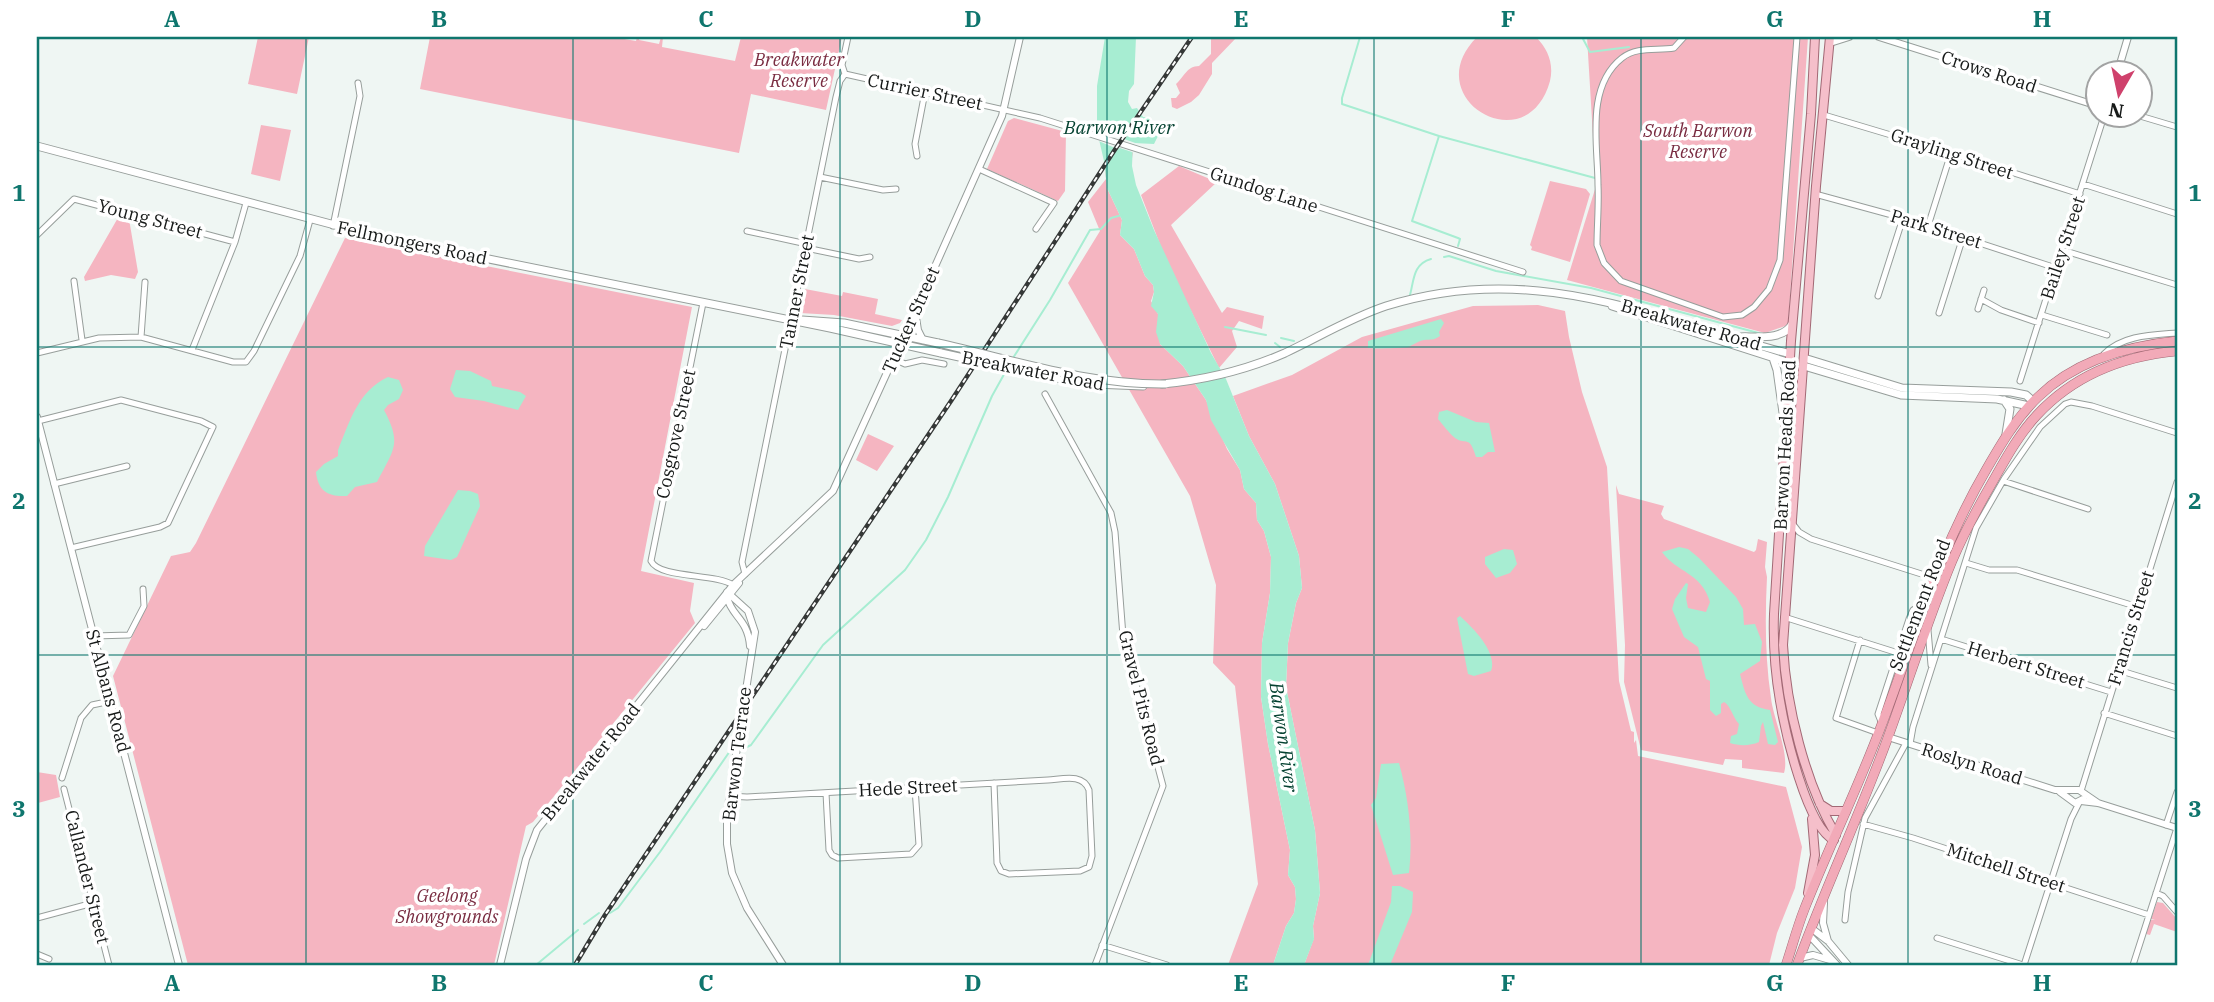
<svg xmlns="http://www.w3.org/2000/svg" width="2214" height="1002" font-family="'IBM Plex Serif',serif">
<rect width="100%" height="100%" fill="#eff6f3"/>
<path fill="#f5b5c1" d="M258,37H309L297,94L248,84Z
M430,37H613L636,41L637,37H640L639,40L659,44L661,37H663L662,47L735,61L741,37H842L826,110L751,94L739,153L420,89Z
M1211,37H1237L1212,63V74L1199,95L1191,102L1177,109L1172,107L1171,98H1176L1180,93L1176,84C1184,77 1187,66 1199,66L1211,54Z
M1477,37H1536C1548,49 1554,64 1550,81C1527,164 1416,98 1477,37Z
M1587,37H1808L1788,325L1765,333L1567,280L1596,186Z
M1014,118L1066,132L1065,191L1058,201L987,169L1008,121Z
M261,125L291,130L280,181L251,174Z
M1133,152L1132,158L1107,188L1122,220L1120,235L1134,249L1145,276L1153,285L1154,292L1151,301L1158,314L1160,344L1183,366L1206,400L1227,449L1240,470L1244,489L1256,503L1257,520L1264,531L1271,557L1270,593L1262,643L1261,697L1268,744L1290,850L1288,875L1295,887L1296,899L1294,913L1286,926L1273,965H1228L1258,884L1235,686L1213,663L1216,585L1190,496L1068,283L1100,231L1088,202L1106,179L1105,168Z
M1179,166L1217,182L1171,225L1222,313L1227,307L1264,316L1262,329L1239,321L1232,331L1237,347L1219,368L1166,260L1141,195Z
M1550,181L1586,189L1590,194L1570,262L1531,250L1532,247L1530,245Z
M119,216L129,219L138,272L135,279L111,275L85,281L84,277Z
M345,238L692,307L641,571L694,583L690,611L695,623L533,822L526,826L494,965H188L113,676L171,556L190,552L196,543Z
M805,289L842,296L843,292L878,299L875,314L902,320L900,323L892,326L834,315L800,313Z
M1538,305L1565,311L1569,337L1582,392L1607,467L1619,681L1631,731L1634,732V743L1636,740L1638,756L1786,787L1802,847L1795,888L1777,933L1769,965H1304L1314,938L1313,926L1320,893L1315,830L1286,687L1288,643L1296,603L1302,588L1299,556L1275,484L1249,436L1233,396L1292,375L1362,337L1473,306Z
M868,434L894,446L877,471L856,460Z
M1616,485L1619,494L1664,506L1661,514L1664,519L1754,552L1756,550L1758,539L1767,542L1765,567L1767,577C1765,617 1765,658 1771,698C1773,718 1790,754 1784,773L1742,768V760L1725,759L1723,765L1641,750L1624,682L1625,645Z
M37,772L56,775L60,797L38,803Z
M2157,902L2163,903L2177,919V932L2154,924L2150,935L2146,934L2150,920H2155L2151,919Z"/>
<path fill="#a7edd2" d="M1105,37H1136L1134,84L1129,91L1128,102L1132,109L1137,108L1143,117H1149L1159,134L1154,144L1133,143L1132,166L1136,185L1154,230L1211,353L1226,379L1249,436L1275,484L1299,556L1302,588L1296,603L1288,643L1286,687L1315,830L1320,893L1313,926L1314,939L1304,965H1273L1286,926L1294,913L1296,899L1295,887L1288,875L1290,850L1268,744L1261,697L1262,643L1270,593L1271,557L1264,531L1257,520L1256,503L1244,489L1240,470L1211,420L1206,400L1183,366L1160,344L1156,332L1158,314L1151,306L1154,292L1153,285L1145,276L1134,249L1120,235L1122,220L1107,188L1104,161L1097,131V86Z
M1441,319L1444,323L1439,332L1440,336C1433,341 1431,339 1424,340C1418,341 1413,345 1408,347C1402,348 1374,349 1368,348V341Z
M456,370L470,371L491,381L492,386L520,392L526,396L518,410L484,401L455,397L450,389Z
M388,377L399,380L403,390L399,399L388,405L384,410C402,444 394,449 377,482L355,487L347,496C328,497 318,491 316,472L324,464L338,456V450C350,421 358,391 388,377Z
M1447,410L1476,422L1489,423L1495,452H1488L1482,457H1476C1469,434 1467,446 1455,438C1449,433 1443,425 1438,419L1439,412Z
M458,490L470,491L478,494L480,506L457,557L451,560L424,556L425,546Z
M1679,547L1688,549L1699,558L1736,597L1743,609L1744,625L1755,624L1762,642L1760,661L1740,674C1745,693 1747,707 1770,710L1778,742L1775,745L1768,744L1763,722L1761,726L1759,742C1750,746 1739,746 1730,743L1731,736L1737,734L1739,724C1733,718 1731,706 1724,702L1721,704V713L1716,716L1710,710V681L1706,679L1698,647L1684,637L1672,609L1675,599L1686,583L1688,584L1686,598L1688,608L1706,612L1710,602C1701,572 1677,573 1662,552Z
M1504,549L1513,550L1517,564L1510,573L1496,578L1485,564V557Z
M1460,616C1472,627 1498,652 1491,671L1474,676L1468,674L1457,618Z
M1399,763C1409,799 1413,837 1409,873L1393,875L1371,805L1376,798L1381,764Z
M1392,886H1400L1413,892L1412,912L1390,965H1368L1391,902Z"/>
<path fill="#eff6f3" d="M1142,109L1143,111L1124,139L1138,144L1135,153L1120,148L1117,149L1102,172L1101,169L1115,148L1094,139L1095,130L1122,137Z"/>
<g fill="none" stroke-linecap="round" stroke-linejoin="round">
<path stroke="#a7edd2" stroke-width="2" d="M1360,37L1342,98V104L1439,136L1412,221L1458,238L1460,239L1458,246
M1582,37L1590,52L1629,47
M1439,136L1595,178
M1444,257L1449,256L1496,271L1591,288L1762,334
M1410,295C1414,280 1413,264 1431,259
M1225,327L1266,335
M1281,338L1294,341
M1275,343L1280,347
M1013,358L1050,300L1090,230L1101,229L1111,218L1122,215
M741,750L751,745L823,645L905,570L926,540L948,497L992,396L1007,369
M610,913L618,908L660,852L730,751
M584,924L599,913
M536,965L578,930"/>
<defs>
<path id="minor" d="M1684,37L1674,48C1657,51 1637,46 1622,58C1585,87 1598,145 1598,185C1599,205 1597,225 1597,245L1604,263L1621,281L1723,317L1742,315L1754,307L1769,289L1780,260L1797,37
M845,74L1040,118L1523,272
M1824,115L1951,153L2080,194
M2140,116L2177,127
M917,156L915,144L925,92
M979,169L1054,203L1036,229
M820,177L883,190L896,189
M2083,184L2177,214
M1815,194L1903,218L2056,268
M333,226L360,96L358,83
M1928,226L1951,153
M747,231L807,244
M37,235L74,199L235,242
M806,248L859,259L870,257
M2062,250L2177,285
M74,281L82,340
M1878,296L1903,218
M1981,299L2001,310L2039,323
M703,303L651,561C660,579 715,573 733,585
M1978,309L1984,290
M1939,313L1963,237
M2042,315L2107,335
M141,337L145,282
M192,350L235,242L246,203
M37,353L99,338L141,337L233,362H246L254,351L300,256L310,220
M2104,354C2123,335 2152,335 2177,333
M894,359L905,364L922,360L944,364
M2020,381L2104,116
M1045,394L1111,513L1115,532L1123,636L1163,786L1095,965
M38,421L121,400L201,421L213,427L168,523L160,527L71,548
M2003,481L2088,509
M54,484L127,466
M1792,523L1799,532L1811,539L1934,578
M1966,563L1989,570H2017L2138,607
M745,574L742,562L836,97L840,81L845,74L842,65L848,37
M1784,617L1898,653
M1928,630L1931,665
M94,636L129,635L144,606L143,589
M1941,639L2111,692
M1860,640L1836,718L1878,733
M2118,670L2177,688
M2104,713L2177,736
M1882,724L1878,714L1909,619L1913,610L1924,603
M1910,744L1913,727L1976,528L2004,479L2040,427L2065,404L2071,402L2092,406L2177,433
M62,778L81,718L92,705L111,701
M64,789L109,965
M2081,791L2177,482
M826,793L829,850L832,855L838,858L911,854L919,845L915,788
M729,796L747,797L1048,780C1063,779 1083,773 1089,790L1092,856L1089,867L1080,871L1009,874L1001,871L997,863L994,783
M1863,824L1913,838L2149,915
M2166,825L2177,792
M2156,893L2163,896L2177,912
M37,918L93,903
M1845,920L1848,892L1865,818L1906,743
M1937,938L2023,965
M1102,945L1167,965
M37,954L49,959
M2024,965L2071,819L2079,803
M2133,965L2177,828"/>
<path id="tertiary" d="M1879,37L2098,106
M1830,43L1849,37
M2117,74L2128,37
M915,311L918,330L923,340
M904,336L1002,116L1020,37
M37,417L179,965
M727,592L748,611L755,632L727,813V844L732,873L747,908L783,965
M727,597C731,616 748,619 750,646
M704,626L739,583
M1888,737L2055,790H2079L2098,803
M2060,792L2075,803L2083,799
M2081,801L2098,803L2177,828
M1824,903L1823,923L1828,941
M1811,928L1828,941L1848,965
M1809,935L1837,965
M1800,958L1813,955L1830,960
M500,965L526,859L537,830L733,585L833,491L900,344"/>
<path id="secondary" d="M37,146L380,237L830,328L941,353
M1612,306L1790,363
M802,320L844,323L938,343
M1739,337C1755,336 1783,341 1792,324
M1773,358L1777,370L1784,420
M1804,358L1902,388L2011,392L2026,395L2033,401
M1804,366L1901,395L1997,399L2029,406
M1050,377L1094,384L1143,386
M1162,384C1204,380 1246,370 1285,353C1319,337 1350,318 1386,306C1533,260 1651,317 1790,354
M2004,400L2010,409L2006,434"/>
<path id="primary" d="M1815,37L1811,114L1791,341L1774,614C1773,643 1775,672 1780,701C1785,731 1807,828 1834,840
M1830,37L1816,186L1783,645C1786,706 1805,783 1836,835
M1820,804L1831,811H1846
M1808,893L1815,855L1812,819"/>
<path id="trunk" d="M1786,965C1792,947 1797,928 1804,910C1828,849 1857,790 1880,729C1914,640 1937,554 1986,470C2001,444 2016,418 2038,397C2076,360 2126,346 2177,341
M1797,965C1825,889 1859,816 1887,740C1909,680 1928,619 1952,561C1964,533 1978,507 1993,481C2006,458 2019,434 2037,415C2075,374 2123,356 2177,351"/>
</defs>
<use href="#minor" stroke="#979e9b" stroke-width="7"/>
<use href="#tertiary" stroke="#979e9b" stroke-width="8"/>
<use href="#secondary" stroke="#979e9b" stroke-width="9"/>
<use href="#primary" stroke="#a26975" stroke-width="10"/>
<use href="#trunk" stroke="#a26975" stroke-width="10"/>
<use href="#minor" stroke="#fff" stroke-width="5"/>
<use href="#tertiary" stroke="#fff" stroke-width="6"/>
<use href="#secondary" stroke="#fff" stroke-width="7"/>
<use href="#primary" stroke="#f5bfca" stroke-width="8"/>
<use href="#trunk" stroke="#f2aab8" stroke-width="9"/>
<defs>
<path id="rail" d="M575,965L605,915L951,401L1114,151L1192,37"/>
</defs>
<use href="#rail" stroke="#353837" stroke-width="4.5"/>
<use href="#rail" stroke="#fff" stroke-width="2" stroke-dasharray="5" stroke-linecap="butt"/>
<defs>
<path id="secondary-bridge" d="M938,343C1014,360 1088,385 1166,384
M941,353L1050,377"/>
</defs>
<use href="#secondary-bridge" stroke="#979e9b" stroke-width="9" stroke-linecap="butt"/>
<use href="#secondary-bridge" stroke="#fff" stroke-width="7"/>
</g>
<path fill="none" stroke="#0f766e" stroke-width="2" stroke-opacity="0.55" d="M306,37V965M573,37V965M840,37V965M1107,37V965M1374,37V965M1641,37V965M1908,37V965M37,347H2177M37,655H2177"/>
<g text-anchor="middle" stroke-width="7" stroke-linejoin="round" paint-order="stroke">
<g font-size="18" font-style="italic" fill="#792c41" stroke="#fff">
<text x="799" y="66">Breakwater<tspan x="799" dy="21">Reserve</tspan></text>
<text x="1698" y="137">South Barwon<tspan x="1698" dy="21">Reserve</tspan></text>
<text x="447" y="902">Geelong<tspan x="447" dy="21">Showgrounds</tspan></text>
</g>
<g font-size="18" fill="#161918" stroke="#fff">
<text transform="translate(1989 72) rotate(18)" y="6">Crows Road</text>
<text transform="translate(925 92) rotate(12)" y="6">Currier Street</text>
<text transform="translate(1952 154) rotate(18)" y="6">Grayling Street</text>
<text transform="translate(1264 190) rotate(18)" y="6">Gundog Lane</text>
<text transform="translate(150 219) rotate(15)" y="6">Young Street</text>
<text transform="translate(1936 229) rotate(17)" y="6">Park Street</text>
<text transform="translate(412 243) rotate(12)" y="6">Fellmongers Road</text>
<text transform="translate(2063 248) rotate(-72)" y="6">Bailey Street</text>
<text transform="translate(797 292) rotate(-79)" y="6">Tanner Street</text>
<text transform="translate(911 320) rotate(-66)" y="6">Tucker Street</text>
<text transform="translate(1691 325) rotate(16)" y="6">Breakwater Road</text>
<text transform="translate(1033 371) rotate(11)" y="6">Breakwater Road</text>
<text transform="translate(676 434) rotate(-78)" y="6">Cosgrove Street</text>
<text transform="translate(1785 445) rotate(-87)" y="6">Barwon Heads Road</text>
<text transform="translate(1920 605) rotate(-69)" y="6">Settlement Road</text>
<text transform="translate(2131 628) rotate(-73)" y="6">Francis Street</text>
<text transform="translate(2026 665) rotate(17)" y="6">Herbert Street</text>
<text transform="translate(108 691) rotate(75)" y="6">St Albans Road</text>
<text transform="translate(1141 698) rotate(76)" y="6">Gravel Pits Road</text>
<text transform="translate(737 754) rotate(-83)" y="6">Barwon Terrace</text>
<text transform="translate(591 762) rotate(-51)" y="6">Breakwater Road</text>
<text transform="translate(1972 764) rotate(17)" y="6">Roslyn Road</text>
<text transform="translate(908 788) rotate(-3)" y="6">Hede Street</text>
<text transform="translate(2006 868) rotate(18)" y="6">Mitchell Street</text>
<text transform="translate(87 877) rotate(76)" y="6">Callander Street</text>
</g>
<g font-size="19" font-style="italic" fill="#064332" stroke="#fff">
<text x="1119" y="134">Barwon River</text>
<text transform="translate(1284 737) rotate(82)" y="7">Barwon River</text>
</g>
</g>
<rect width="2214" height="1002" fill="none" stroke="#ffffff" stroke-width="77"/>
<g transform="translate(2119 94) rotate(189)"><circle r="33" fill="#ffffff" stroke="#a2a3a3" stroke-width="2"/>
<path d="M0-5L12 26L0 18L-12 26Z" fill="#cf416c"/>
<text y="-10" font-size="19" font-weight="bold" text-anchor="middle" fill="#161918">N</text>
</g>
<rect x="38" y="38" width="2138" height="926" fill="none" stroke="#0f766e" stroke-width="2.5"/>
<g font-size="23" text-anchor="middle" font-weight="bold" fill="#0f766e">
<text x="172" y="27">A</text>
<text x="439" y="27">B</text>
<text x="706" y="27">C</text>
<text x="973" y="27">D</text>
<text x="1241" y="27">E</text>
<text x="1508" y="27">F</text>
<text x="1775" y="27">G</text>
<text x="2042" y="27">H</text>
<text x="19" y="201">1</text>
<text x="2195" y="201">1</text>
<text x="19" y="509">2</text>
<text x="2195" y="509">2</text>
<text x="19" y="817">3</text>
<text x="2195" y="817">3</text>
<text x="172" y="991">A</text>
<text x="439" y="991">B</text>
<text x="706" y="991">C</text>
<text x="973" y="991">D</text>
<text x="1241" y="991">E</text>
<text x="1508" y="991">F</text>
<text x="1775" y="991">G</text>
<text x="2042" y="991">H</text>
</g>
</svg>
